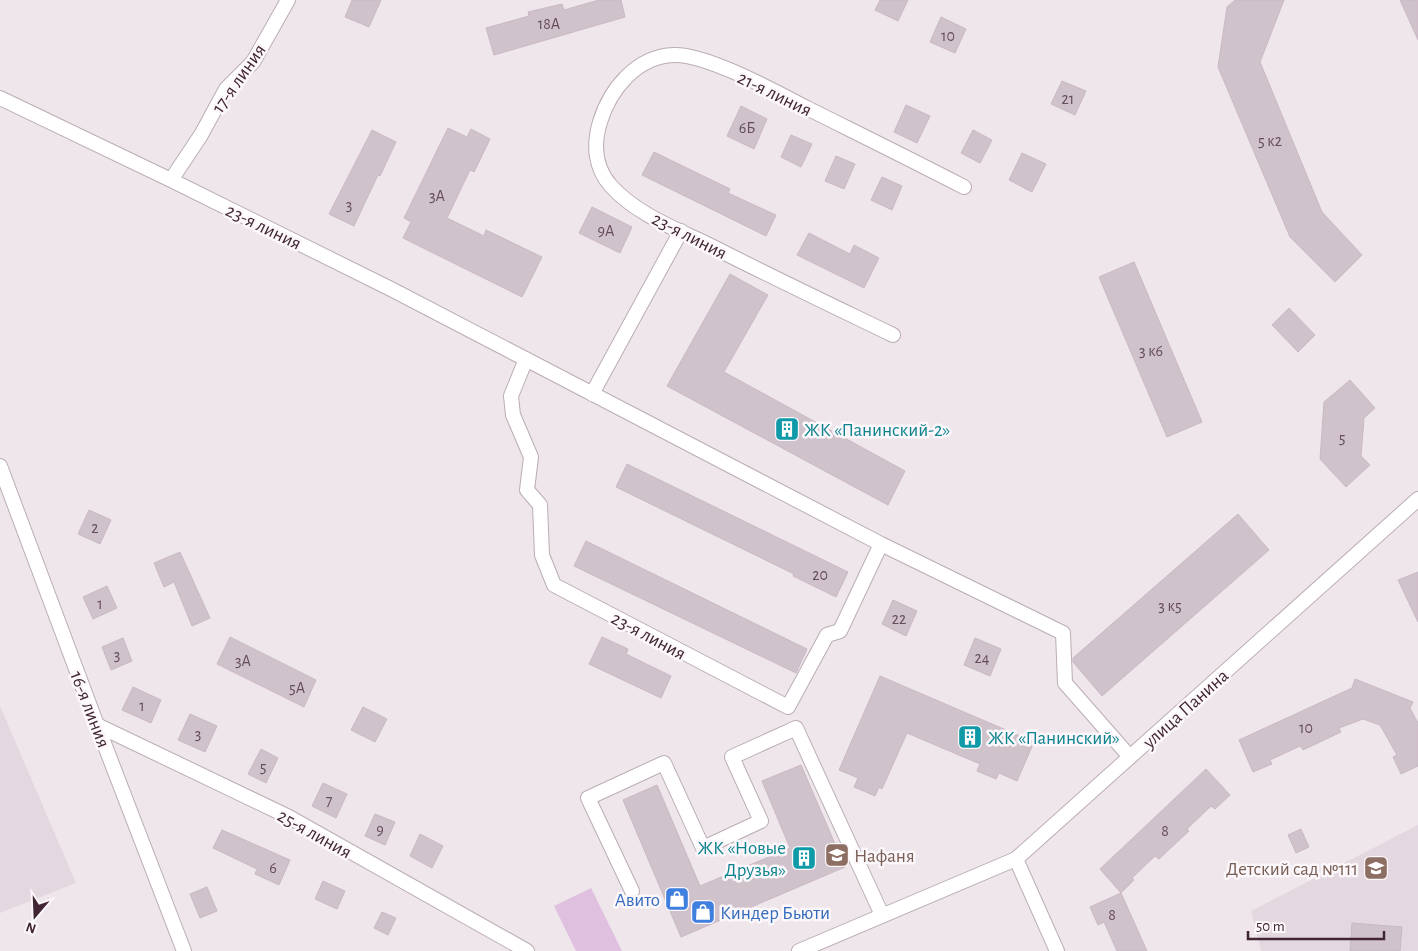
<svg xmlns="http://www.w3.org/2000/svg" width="1418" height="951" font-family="'Alegreya Sans',sans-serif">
<rect width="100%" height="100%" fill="#efe6ec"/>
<path fill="#e3d7e0" d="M0,706L76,883L0,913Z
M1418,825V951H1261L1251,911Z"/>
<path fill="#dfc0df" d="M591,888L622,951H576L554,906Z"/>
<path fill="#d0c2cb" stroke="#c9b8c4" d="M352,0H381L369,27L345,17Z
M599,0H621L625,17L494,55L486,28L529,16L528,12L562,4L564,10Z
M880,0H908L898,21L875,10Z
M1235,0H1284L1260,62L1322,212L1362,255L1335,282L1290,237L1218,67L1227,7Z
M1400,0H1418V40Z
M941,17L966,29L955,53L930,42Z
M1062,81L1086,91L1075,115L1051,104Z
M906,105L930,116L917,143L894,132Z
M741,106L767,119L754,149L727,136Z
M448,128L467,137L471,129L490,139L474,172L470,170L447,218L484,236L486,230L542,257L522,297L403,238L411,222L404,218Z
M372,130L396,142L380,176L378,175L354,226L329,214Z
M973,130L992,140L980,163L961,153Z
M791,135L812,144L801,167L781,157Z
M654,152L730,189L728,193L776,215L766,236L642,175Z
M1022,153L1046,164L1032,192L1009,180Z
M836,156L855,164L844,189L825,181Z
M882,177L902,186L892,210L871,200Z
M592,207L632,227L620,253L579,233Z
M809,233L850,254L854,245L879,258L864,288L797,255Z
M1134,262L1202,422L1167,437L1099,277Z
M730,274L768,295L724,372L905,471L888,505L667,386Z
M1289,308L1315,335L1298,352L1272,325Z
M1350,380L1375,408L1364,418L1361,456L1370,465L1346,487L1320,459L1324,402Z
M627,464L848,572L836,597L793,576L794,574L616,487Z
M89,510L111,520L100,544L78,534Z
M1238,514L1269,550L1102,696L1073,662V658Z
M586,541L807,649L796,673L574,566Z
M180,552L210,618L192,626L174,582L164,587L154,563Z
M1418,572V622L1398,580Z
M107,586L117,608L93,619L83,597Z
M893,600L917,611L906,636L882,624Z
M230,637L316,680L304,707L217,664Z
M602,637L628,649L626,654L671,676L661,698L589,664Z
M123,638L132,661L111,670L102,647Z
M975,638L1001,649L990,676L964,665Z
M880,676L1034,742L1017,781L999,773L996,779L977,771L980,764L907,733L882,789L879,787L875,796L854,787L858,778L839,770Z
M1355,679L1413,702L1410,708L1418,723V766L1401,774L1393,757L1397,755L1380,725L1363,719L1339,728L1341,732L1303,750L1300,746L1270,760L1272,764L1253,772L1239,740L1352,688Z
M133,687L161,700L151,723L122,710Z
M363,707L387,719L375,742L351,730Z
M190,714L217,726L205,752L178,740Z
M261,749L278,758L266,783L248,774Z
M801,765L845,867L681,937L623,800L657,785L700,886L790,848L762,781Z
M1206,769L1230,795L1215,809L1211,806L1187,829L1189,831L1159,859L1155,856L1132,878L1134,880L1121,893L1100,869Z
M323,783L347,794L336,818L312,806Z
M375,814L395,822L385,845L365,836Z
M1301,829L1309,847L1296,853L1288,835Z
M222,830L290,860L279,885L255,874L257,869L213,848Z
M420,834L443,846L432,868L410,856Z
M323,881L345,891L337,909L315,899Z
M207,887L217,911L200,918L190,894Z
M1121,893L1147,951H1117L1104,922L1098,925L1090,907Z
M382,912L396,918L388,935L374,928Z
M1352,923L1402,927L1400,951H1350Z"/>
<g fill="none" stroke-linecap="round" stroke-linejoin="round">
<defs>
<path id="minor" d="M0,98L171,180L391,289L881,544L1063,633L1065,683L1130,757
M171,180L201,135L226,89L253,62L288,0
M893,335C833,306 772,277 713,247C679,230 637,215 611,186C595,168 593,145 600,122C610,89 637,56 674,55C707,54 776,92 807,108C859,134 912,160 964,187
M526,359L511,396L513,415L531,457L527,490L540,505L542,555L554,585L788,707L827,635L840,631L881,544
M592,394L681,231
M0,466L97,725L184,951
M97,725L289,817L527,951
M1016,859L1057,951
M632,891L588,798L664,763L703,848L761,821L732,757L796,728L882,915"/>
<path id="tertiary" d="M799,951L1016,859L1418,499"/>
</defs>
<use href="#minor" stroke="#bbacb5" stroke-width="16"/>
<use href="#tertiary" stroke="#bbacb5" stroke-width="16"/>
<use href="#minor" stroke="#fff" stroke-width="14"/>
<use href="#tertiary" stroke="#fff" stroke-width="14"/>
</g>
<defs>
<symbol id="building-square" viewBox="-11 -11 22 22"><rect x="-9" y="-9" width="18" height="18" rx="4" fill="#0f9aa8" stroke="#fbf7fa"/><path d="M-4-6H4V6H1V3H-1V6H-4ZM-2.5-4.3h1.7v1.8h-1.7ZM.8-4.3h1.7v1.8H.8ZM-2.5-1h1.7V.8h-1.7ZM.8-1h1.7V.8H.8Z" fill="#fff"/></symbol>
<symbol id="school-square" viewBox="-11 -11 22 22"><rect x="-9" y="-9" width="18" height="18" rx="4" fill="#8d6e63" stroke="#fbf7fa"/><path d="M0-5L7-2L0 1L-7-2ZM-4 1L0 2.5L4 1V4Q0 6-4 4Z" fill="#fff"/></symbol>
<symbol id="shop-square" viewBox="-11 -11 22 22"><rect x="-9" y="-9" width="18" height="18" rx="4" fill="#3f7fe0" stroke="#fbf7fa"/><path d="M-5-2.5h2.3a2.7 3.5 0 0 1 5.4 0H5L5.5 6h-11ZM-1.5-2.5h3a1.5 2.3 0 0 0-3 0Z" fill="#fff"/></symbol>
</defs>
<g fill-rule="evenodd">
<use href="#building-square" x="773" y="415" width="28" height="28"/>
<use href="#building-square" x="956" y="723" width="28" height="28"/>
<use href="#school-square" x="823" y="841" width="28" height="28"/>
<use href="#building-square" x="790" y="844" width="28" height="28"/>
<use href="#school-square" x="1362" y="854" width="28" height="28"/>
<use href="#shop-square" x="663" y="885" width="28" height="28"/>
<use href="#shop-square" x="689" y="898" width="28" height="28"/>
</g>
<g text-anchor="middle" stroke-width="5" stroke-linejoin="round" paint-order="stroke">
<g font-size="16" fill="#654c5a">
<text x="549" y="29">18А</text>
<text x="948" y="41">10</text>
<text x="1068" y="104">21</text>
<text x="747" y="133">6Б</text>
<text x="1270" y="146">5 к2</text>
<text x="437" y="201">3А</text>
<text x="349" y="210">3</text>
<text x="606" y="236">9А</text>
<text x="1151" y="356">3 к6</text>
<text x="1342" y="443">5</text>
<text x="95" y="533">2</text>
<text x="820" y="580">20</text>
<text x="100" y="609">1</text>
<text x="1170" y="611">3 к5</text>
<text x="899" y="624">22</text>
<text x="117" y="660">3</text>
<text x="982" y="663">24</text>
<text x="243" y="666">3А</text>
<text x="297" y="693">5А</text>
<text x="142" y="711">1</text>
<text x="1306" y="733">10</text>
<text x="198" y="739">3</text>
<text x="263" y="772">5</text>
<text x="329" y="806">7</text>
<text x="380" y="835">9</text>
<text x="1165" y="836">8</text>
<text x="273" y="873">6</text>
<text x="1112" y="920">8</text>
</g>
<g font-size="19" fill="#412534" stroke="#fbf7fa">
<text transform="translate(238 78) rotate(-55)" y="7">17-я линия</text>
<text transform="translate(775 93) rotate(26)" y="7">21-я линия</text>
<text transform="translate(264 226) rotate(26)" y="7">23-я линия</text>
<text transform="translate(690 235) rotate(27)" y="7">23-я линия</text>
<text transform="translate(649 635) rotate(28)" y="7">23-я линия</text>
<text transform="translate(1185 708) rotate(-42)" y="7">улица Панина</text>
<text transform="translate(91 709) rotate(69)" y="7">16-я линия</text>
<text transform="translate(315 833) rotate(29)" y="7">25-я линия</text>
</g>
<g font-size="19" fill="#0d838f" stroke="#fbf7fa" text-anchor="start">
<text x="804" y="436">ЖК «Панинский-2»</text>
<text x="988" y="744">ЖК «Панинский»</text>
<text x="786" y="854" text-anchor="end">ЖК «Новые<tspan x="786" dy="22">Друзья»</tspan></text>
</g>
<g font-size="19" fill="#785e54" stroke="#fbf7fa" text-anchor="start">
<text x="854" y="862">Нафаня</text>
<text x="1358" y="875" text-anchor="end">Детский сад №111</text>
</g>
<g font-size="19" fill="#366cbe" stroke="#fbf7fa" text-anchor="end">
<text x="660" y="906">Авито</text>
<text x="720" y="919" text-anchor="start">Киндер Бьюти</text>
</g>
</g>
<g transform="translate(35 916) rotate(199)" stroke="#fbf7fa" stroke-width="4" paint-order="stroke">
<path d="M0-4L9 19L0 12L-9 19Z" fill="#412534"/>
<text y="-8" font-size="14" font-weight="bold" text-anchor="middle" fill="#412534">N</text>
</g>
<path d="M1248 931v8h136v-8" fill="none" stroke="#412534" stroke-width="2.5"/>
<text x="1256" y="931" font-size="15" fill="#412534" stroke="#fbf7fa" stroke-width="4" paint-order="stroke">50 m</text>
</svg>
